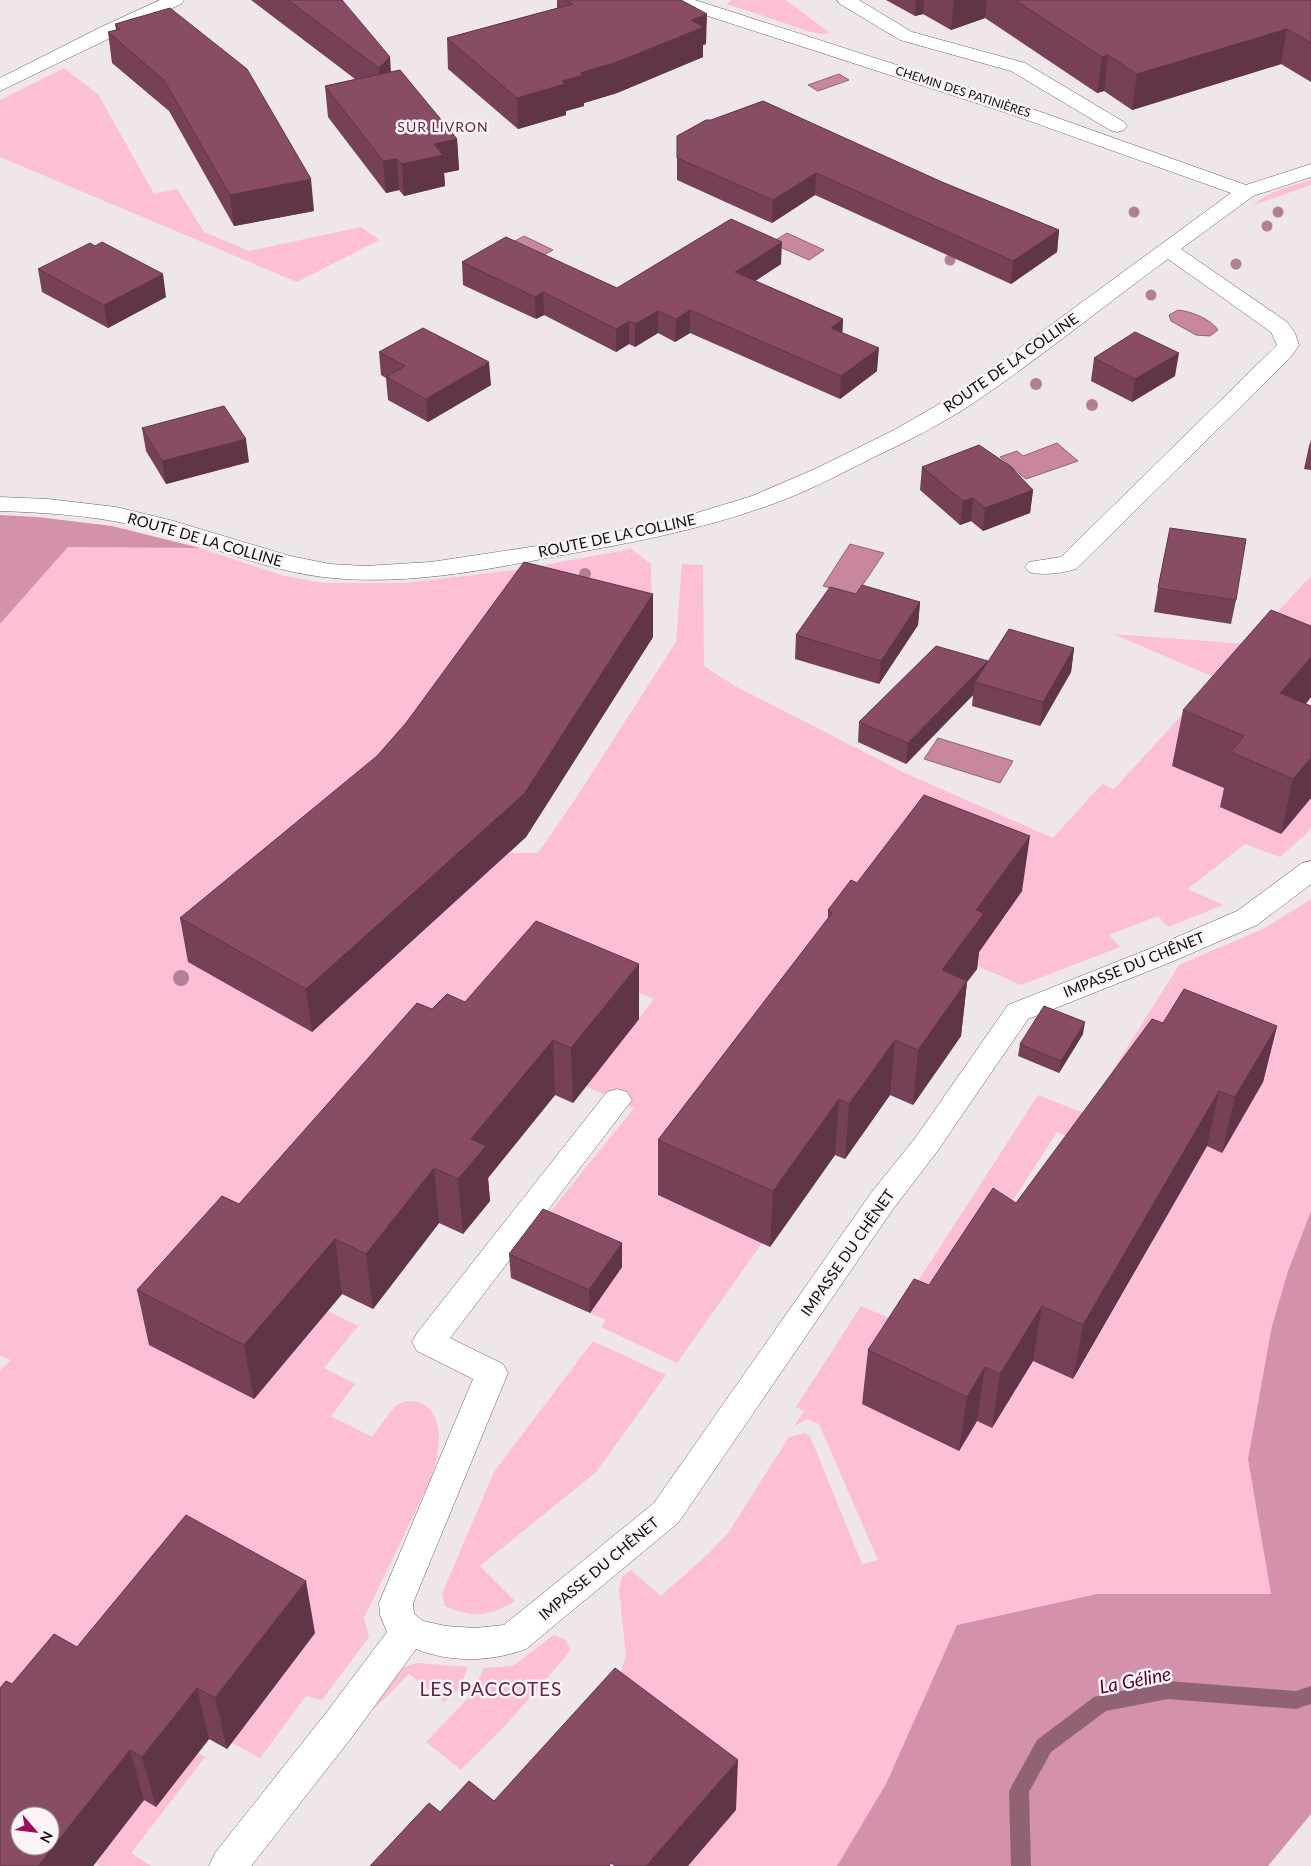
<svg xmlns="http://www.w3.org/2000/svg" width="1311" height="1866" font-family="Lato,sans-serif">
<rect width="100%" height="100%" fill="#eee6e9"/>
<path fill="#fcbfd6" d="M732,0H786L830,33L821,34L811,32L727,4Z
M64,68L98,94L154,194L177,189L204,232L249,251L361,227L379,240L297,282L0,157V100Z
M1311,180V185L1253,205C1269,191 1291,186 1311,180Z
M68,547L200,548L284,576L324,583H406L523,569L631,549L651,564L653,637L188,961L312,1032L507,853H538L576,798L676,642L682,564L703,565L704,666L735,686L905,773L1053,838L1102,784L1114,789L1216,678L1113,634L1247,644L1311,576V669L1233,792L1281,834L1311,798V827L1307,833L1280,857L1245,844L1188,889L1223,905L1168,927L1158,916L1109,935L1120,947L1021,985L971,963L658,1195L762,1243L677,1363L601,1327L606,1320L590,1313L622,1267L537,1228L634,1108L586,1086L654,999L602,978L254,1399L328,1311L358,1326L324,1368L355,1384L331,1416L372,1437C380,1427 387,1414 396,1406C402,1401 411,1400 418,1402C449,1413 438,1456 431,1479L364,1618L369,1637L322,1700L306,1696L260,1758L232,1743L315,1633L0,1761V1370L11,1360L0,1356V624Z
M1311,899V1211L1288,1271L1248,1459L1272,1594H1097L886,1784L837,1866H688L620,1674L626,1656L619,1589L622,1577L631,1570L661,1596L708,1554L728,1533L789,1437L805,1433L810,1436L862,1564L878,1560L819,1424L807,1419L794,1426L804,1411L796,1407L861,1306L912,1328L959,1450L977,1421L992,1428L1018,1385L1020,1355L1074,1379L1091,1349L1075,1342L1115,1307L1152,1243L1136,1236L1130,1090L1106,1081L1179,965L1265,928Z
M1038,1095L1089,1115L1074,1139L1057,1132L952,1295L911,1292Z
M593,1341L666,1375L596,1472L480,1566L515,1601C489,1616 474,1619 445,1606L442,1594L494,1472Z
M554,1635L566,1640L570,1650L567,1655L505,1726L461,1770L426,1742L472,1694L484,1668L513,1666Z
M418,1663L468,1667L460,1687L445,1702L409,1674L374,1709L368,1703C382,1687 396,1666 418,1663Z
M198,1753L205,1757L131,1853L151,1866H100L95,1863L144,1800Z"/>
<path fill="#d491ab" d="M0,515L37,517L112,526L200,548L68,547L0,624Z
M1311,1211V1814L1268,1866H837L886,1784L957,1625L1097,1594H1271L1248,1459L1272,1326L1288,1271Z"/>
<path fill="#c8869f" stroke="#916274" d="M839,74L849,80L818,91L808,85Z
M787,233L824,250L809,260L771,243Z
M524,236L553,250L535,260L506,246Z
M1178,310C1190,311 1211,319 1218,330L1210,336L1196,335L1171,321L1169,315Z
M1057,443L1078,461L1026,479L1000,457L1017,451L1023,456Z
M850,544L884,553L856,595L823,586Z
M938,738L1013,761L1000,783L924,759Z"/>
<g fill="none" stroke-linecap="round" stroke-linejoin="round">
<path fill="#916274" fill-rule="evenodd" d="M1168,1681L1296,1691L1311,1686V1704L1296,1709L1168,1699L1106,1711L1051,1752L1029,1792L1031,1866H1011L1009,1791L1037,1740L1094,1697Z"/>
<defs>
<path id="minor" d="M160,0H184L181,4L0,91V78L101,27Z
M668,0H695L1024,106L1246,185L1311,164V177L1253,196L1181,249L1287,322L1295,333L1299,345L1291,357L1076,569C1062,573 1043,576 1029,572L1025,567L1029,562L1061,557L1277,345L1271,332L1168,259C1104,306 1041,357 975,402C942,424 906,442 870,459C837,476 802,494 767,506C697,531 625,544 552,557C481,571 405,585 333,578C272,573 214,547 156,531C105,516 52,513 0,511V497L48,499L116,507L170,520L290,556L330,564L365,566L431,562L537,546L667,522L752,496L817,468L896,429L958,393L1231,193L1010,114L671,4Z
M837,0H859L912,32L1025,63L1124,122L1127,126L1124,130L1117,132L1110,130L1011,71L900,40L840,4Z
M1311,861V884L1257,925L1169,963L1028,1019L936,1153L893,1209L678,1523L526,1649C491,1662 451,1663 416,1649L352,1737L251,1866H209L215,1853L326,1713L387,1632L380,1615L379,1603L473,1379L417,1351L412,1342L417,1333L607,1092L617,1089L627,1092L632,1100L450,1338L503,1364L508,1373L413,1603L414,1614L423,1621L446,1626L475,1628L504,1625L654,1503L871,1193L916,1137L1008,1005L1149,949L1237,911L1302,863Z"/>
</defs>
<use href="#minor" stroke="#696365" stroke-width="1"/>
<use href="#minor" fill="#fff" fill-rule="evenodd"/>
</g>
<g fill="#b08196">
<circle cx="1134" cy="212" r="5.5"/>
<circle cx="1278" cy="212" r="5.5"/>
<circle cx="1267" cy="226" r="5.5"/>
<circle cx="950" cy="260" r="5.5"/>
<circle cx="1236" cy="264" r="5.5"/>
<circle cx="1151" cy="295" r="5.5"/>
<circle cx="1036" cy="384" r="6"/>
<circle cx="1092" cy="405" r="6"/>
<circle cx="585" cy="574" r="6"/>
<circle cx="181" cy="978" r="8"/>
</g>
<path fill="#764157" d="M251,0H342L391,72L457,139L459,170L444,173L445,186L404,196L399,190L386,193L328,117L325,86L355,79Z
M557,0H681L706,44L703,45V57L617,93L584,103V106L566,111V115L518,129L448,69L447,38L557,8Z
M886,0H1311V82L1281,64L1132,110L1104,91L1097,93L985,18L951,30L923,14L915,16Z
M115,24L314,211L234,226L169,111L112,63L108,32L116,30Z
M677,136L942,182L1059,230L1057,252L1011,284L815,195L772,223L677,180Z
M462,262L617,288L781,264L755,281L843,319L842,333L877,371L840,399L690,333L675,342L658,333L635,347L629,344L616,352L544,315L536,319L463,285Z
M38,269L166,297L108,328L42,292Z
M379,352L491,385L428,422L388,400L386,378L381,375Z
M1094,358L1175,376L1132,402L1091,381Z
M142,428L249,462L166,484L146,451Z
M1311,440V470L1304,469L1309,446Z
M922,467L1033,490L1030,513L983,531L971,521L960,525L920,490Z
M1158,588L1236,600L1231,624L1154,612Z
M653,594V637L526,837L312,1032L188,962L180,918Z
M856,594L920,602L918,625L879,684L795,659L796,635Z
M1074,648L1071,672L1040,726L972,706L973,695L906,764L858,742L859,722L988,661Z
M1311,697L1306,704L1311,706V798L1281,834L1220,807L1224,788L1172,766L1183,710Z
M857,883L1022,891L979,952L977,969L967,982L961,1036L913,1105L890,1095L845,1159L835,1155L770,1247L658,1195V1140L828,919V910Z
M639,964V1019L573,1103L555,1095L488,1178L490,1201L463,1234L439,1223L373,1309L342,1294L254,1399L149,1345L137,1290L239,1204L432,1009Z
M1163,1023L1277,1026L1263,1082L1222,1153L1207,1146L1073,1379L1033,1361L992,1428L977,1421L959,1451L862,1404L868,1350L929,1285L1016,1203Z
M1083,1034L1059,1073L1018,1056L1020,1044Z
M622,1243V1267L590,1313L511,1278L509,1254Z
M315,1633L227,1749L209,1739L156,1807L144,1800L93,1866H0L12,1684L77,1647Z"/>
<path fill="#603547" d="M916,0H924L923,14L915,16Z
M954,0H987L985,18L951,30Z
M707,14L706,44L703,45V57L617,93L584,103V106L566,111V115L518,129L517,98L562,81L691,20Z
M1287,29L1281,64L1132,110L1137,74Z
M1108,55L1104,91L1097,93L1102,57Z
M390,57L392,88L381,99L379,68Z
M457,139L459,170L444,173L445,186L404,196L402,164L434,144Z
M397,159L399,190L386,193L383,161Z
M816,173L815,195L772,223L773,200Z
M311,179L314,211L234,226L230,195Z
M1059,230L1057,252L1011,284L1013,261Z
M782,242L781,264L734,295L735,272Z
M163,274L166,297L108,328L104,305Z
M543,292L544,315L536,319L535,297Z
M690,310V333L675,342L676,319Z
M658,311V333L635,347V324Z
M843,319L842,341L831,328Z
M629,321V344L616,352V329Z
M879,348L877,371L840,399L841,376Z
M1179,353L1175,376L1132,402L1135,379Z
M489,362L491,385L428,422L426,399Z
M246,439L249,462L166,484L162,461Z
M1033,490L1030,513L983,531L985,508Z
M973,498L971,521L960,525L963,501Z
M653,594V637L526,837L312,1032L306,989Z
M920,602L918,625L879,684L881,661Z
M1074,648L1071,672L1040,726L1043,702Z
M1311,657V697L1268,748L1280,693Z
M988,661L975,682L973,695L906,764L908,743Z
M1311,758V798L1281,834L1293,779Z
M1030,836L1022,891L979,952L977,969L967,982L961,1036L913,1105L918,1050L942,970L976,910Z
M639,964V1019L573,1103L571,1048Z
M1085,1022L1083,1034L1059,1073L1061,1061Z
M1277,1026L1263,1082L1222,1153L1235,1097Z
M553,1040L555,1095L488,1178L490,1201L463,1234L458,1179L471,1139Z
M895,1040L890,1095L845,1159L849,1104Z
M1219,1091L1207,1146L1073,1379L1083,1325Z
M839,1099L835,1155L770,1247L773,1191Z
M434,1168L439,1223L373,1309L366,1254Z
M335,1239L342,1294L254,1399L244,1345Z
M622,1243V1267L590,1313L589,1290Z
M1042,1306L1033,1361L992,1428L1000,1374Z
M985,1367L977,1421L959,1451L967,1397Z
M306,1581L315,1633L227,1749L215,1698Z
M197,1688L209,1739L156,1807L142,1757Z
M130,1750L144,1800L93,1866H38Z
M738,1760L736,1810L688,1866H646Z"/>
<path fill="#894c65" stroke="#603547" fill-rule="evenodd" d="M288,0H342L390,57L379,68Z
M566,0H681L707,14L691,20L704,27L617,62L580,73L584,75L562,81L565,84L517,98L447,38L573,4Z
M1015,0H1311V43L1287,29L1137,74L1108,55L1102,57Z
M170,8L247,69L311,179L230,195L164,80L108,32L120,29L115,24Z
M400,70L457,139L434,144L443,155L402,164L397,159L383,161L325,86Z
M763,101L942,182L1059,230L1013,261L816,173L773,200L677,158V136L706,120H711Z
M731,219L782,242L735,272L843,319L831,328L879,348L841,376L690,310L676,319L658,311L635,324L629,321L616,329L543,292L535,297L462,262L506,237L617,288Z
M102,242L163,274L104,305L38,269L90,243L95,246Z
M423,328L489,362L426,399L386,377L405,366L379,352Z
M1135,332L1179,353L1135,379L1094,358Z
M224,406L246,439L162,461L142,428Z
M979,445L1010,466L1033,490L985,508L973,498L963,501L922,467Z
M1170,528L1246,539L1236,600L1158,588Z
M524,562L653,594L524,794L306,989L180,918L377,756L406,723Z
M862,585L920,602L881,661L796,635L830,587L856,594Z
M1271,610L1311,626V657L1280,693L1311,706V758L1293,779L1231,752L1244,736L1183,710Z
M1009,629L1074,648L1043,702L975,682Z
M936,646L988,661L908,743L859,722Z
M924,795L1030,836L976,910L984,913L942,970L967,981L918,1050L895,1040L849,1104L839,1099L773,1191L658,1140L832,913L828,910L851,880L857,883Z
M536,921L639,964L571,1048L553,1040L471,1139L486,1146L458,1179L434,1168L366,1254L335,1239L244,1345L137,1290L222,1196L239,1204L417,1003L432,1009L447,994L465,1002Z
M1184,989L1277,1026L1235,1097L1219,1091L1083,1325L1042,1306L1000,1374L985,1367L967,1397L868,1350L914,1279L929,1285L993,1188L1016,1203L1152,1019L1163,1023Z
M1044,1006L1085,1022L1061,1061L1020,1044Z
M543,1209L622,1243L589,1290L509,1254Z
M186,1515L306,1581L215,1698L197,1688L142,1757L130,1750L38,1866H0V1688L6,1681L12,1684L54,1634L77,1647ZM20,1816H50V1846H20Z
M615,1668L738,1760L646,1866H615L611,1863L609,1866H370L429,1803L440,1812L469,1781L494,1801Z"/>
<g text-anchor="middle" stroke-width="5" stroke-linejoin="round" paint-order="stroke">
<g font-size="12" fill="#110f10" stroke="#fbf4f6">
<text transform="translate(963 92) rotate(18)" y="4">CHEMIN DES PATINIÈRES</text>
</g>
<g font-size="14" letter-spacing="1" fill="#662543" stroke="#fbf4f6">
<text x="443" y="132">SUR LIVRON</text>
</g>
<g font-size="15" fill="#110f10" stroke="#fbf4f6">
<text transform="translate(1011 363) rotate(-35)" y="5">ROUTE DE LA COLLINE</text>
<text transform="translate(617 536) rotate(-12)" y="5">ROUTE DE LA COLLINE</text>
<text transform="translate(205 540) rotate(16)" y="5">ROUTE DE LA COLLINE</text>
<text transform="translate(1134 965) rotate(-22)" y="5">IMPASSE DU CHÊNET</text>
<text transform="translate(848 1253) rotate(-55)" y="5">IMPASSE DU CHÊNET</text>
<text transform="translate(599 1569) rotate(-40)" y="5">IMPASSE DU CHÊNET</text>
</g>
<g font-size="19" font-style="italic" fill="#51002d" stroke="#fbf4f6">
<text transform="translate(1135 1680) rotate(-11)" y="7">La Géline</text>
</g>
<g font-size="19" letter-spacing="1" fill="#662543" stroke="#fbf4f6">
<text x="491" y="1696">LES PACCOTES</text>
</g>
</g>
<g transform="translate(35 1831) rotate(118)"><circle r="24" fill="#fbf4f6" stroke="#9d989a"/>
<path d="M0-4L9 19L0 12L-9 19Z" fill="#9b0d5c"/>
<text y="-8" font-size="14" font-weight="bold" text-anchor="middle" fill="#110f10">N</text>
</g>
</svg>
